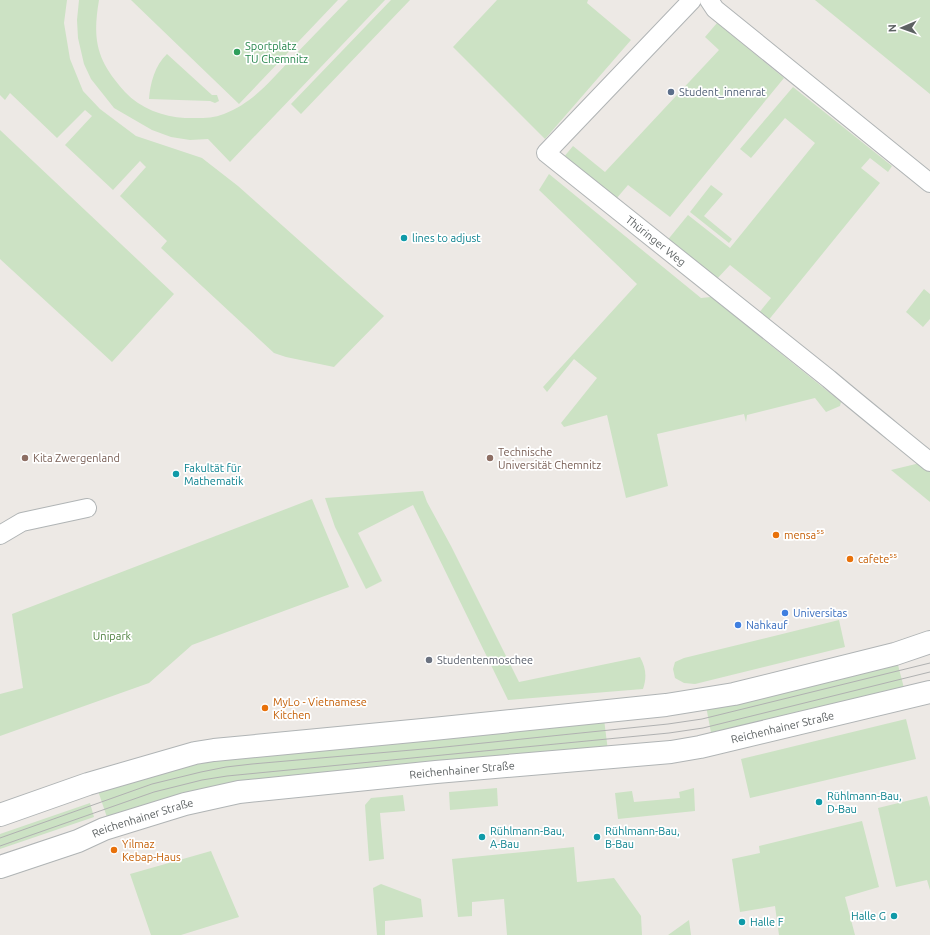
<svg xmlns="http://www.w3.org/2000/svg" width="930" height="935" font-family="Ubuntu,sans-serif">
<rect width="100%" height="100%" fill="#ede9e5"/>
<path fill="#cce2c4" d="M0,0H67L64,23L70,59L83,91L100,109L136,136L202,158L238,186L384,316L334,367L286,357L274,353L161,248L167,241L120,196L146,167L140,161L113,190L65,145L92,116L85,110L57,138L10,93L5,100L0,95Z
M79,0H99C92,41 97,61 125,92C140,108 163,117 185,118C198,118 211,119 224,114C253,103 270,81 291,59C310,39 329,20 348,0H385L230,162L208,139L190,140L171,137L152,130L114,108L91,79L84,64L78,38L77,20Z
M131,0H338L239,104Z
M391,0H410L301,114L291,104Z
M497,0H588L587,3L631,40L545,139L453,47Z
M815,0H930V94Z
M717,23L784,78L670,217L628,185L616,199L563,158L573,146L605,172L719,50L705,37Z
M167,54L212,95H217L219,101L215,103L210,101L149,99C150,84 155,65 167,54Z
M793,87L892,166L888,172L870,158L861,168L880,183L767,322L758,314L771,298L730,265L714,282L666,242L688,215L730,248L815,143L785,118L751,158L740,149Z
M0,130L174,294L112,362L0,259Z
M549,174L701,298L711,297L841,402L840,406L826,412L815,398L747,415L746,422L744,414L657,434L668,486L626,498L607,415L564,427L561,423L597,378L574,359L547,392L543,387L637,284L539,190Z
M711,185L723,194L704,216L732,239L729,243L690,212Z
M924,289L930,294V319L923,327L906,312Z
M920,463L930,471V502L891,470Z
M423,491L427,502L451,546L519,682L640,657C646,668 647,677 643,689L508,700L413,505L358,533L382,581L366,589L335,527L325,498Z
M312,499L349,587L192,645L149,683L0,736V694L23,688L12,614Z
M839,620L845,647L695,684L684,683L675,678L673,669L675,662L684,658Z
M897,661L905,692L712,738L706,706Z
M604,719L608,751L509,760L109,823L97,788L184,763Z
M906,719L916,759L750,798L741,759Z
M497,788L498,806L450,810L449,792Z
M694,788L695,811L618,819L615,793L632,791L634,802L680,798L679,792Z
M403,795L405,811L380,813L384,859L369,861L365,805L371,798Z
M927,796L930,807V890L927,880L896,887L878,808Z
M90,803L94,817L0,849V834Z
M862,821L879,887L845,897L855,935H779L775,906L740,912L732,859L760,853L759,846Z
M574,847L577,882L614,878L641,916L642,935H507L504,899L472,902V916L458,917L452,859Z
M211,851L239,917L181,935H151L130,874Z
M381,884L421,899L423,917L385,921V935H377L373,888Z
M689,920L691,935H668Z"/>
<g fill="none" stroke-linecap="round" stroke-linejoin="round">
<defs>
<g id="minor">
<path id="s1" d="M692,0L546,153L829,379C862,407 896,434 930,462"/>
<path d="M709,0L715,9L930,183"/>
<path d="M0,535L22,522L87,508"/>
</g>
<g id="tertiary">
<path d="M0,815L88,784L195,753L214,750L433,729L666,705L734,694L895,654L930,642"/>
<path id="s2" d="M0,867L78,841L104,829L185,804L239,792L436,772L671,752L700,747L930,692"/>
</g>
</defs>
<use href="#minor" stroke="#b0b4b5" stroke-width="20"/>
<use href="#tertiary" stroke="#b0b4b5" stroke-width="24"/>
<use href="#minor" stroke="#fff" stroke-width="18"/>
<use href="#tertiary" stroke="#fff" stroke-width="22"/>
<path stroke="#b0b1b1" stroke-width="1" d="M0,838L152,784L201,772L226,767L252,764L435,748L668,724L702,719L930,663
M0,846L154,792L202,780L227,776L669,733L703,728L930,672"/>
</g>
<circle fill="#2e9e5b" stroke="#fff" stroke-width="1.5" cx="237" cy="52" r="4"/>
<circle fill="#5c6f8a" stroke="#fff" stroke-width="1.5" cx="671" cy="92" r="4"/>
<g fill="#0f9aa8" stroke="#fff" stroke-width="1.5">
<circle cx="404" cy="238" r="4"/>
<circle cx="176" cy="474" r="4"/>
<circle cx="819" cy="802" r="4"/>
<circle cx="482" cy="837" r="4"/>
<circle cx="597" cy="837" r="4"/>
<circle cx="894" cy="916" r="4"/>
<circle cx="742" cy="922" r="4"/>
</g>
<g fill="#8d6e63" stroke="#fff" stroke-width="1.5">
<circle cx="25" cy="458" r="4"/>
<circle cx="490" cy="458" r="4"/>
</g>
<g fill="#e8710a" stroke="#fff" stroke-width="1.5">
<circle cx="776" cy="535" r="4"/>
<circle cx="850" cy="559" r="4"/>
<circle cx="265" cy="708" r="4"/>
<circle cx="114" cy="850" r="4"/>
</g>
<g fill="#3f7fe0" stroke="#fff" stroke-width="1.5">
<circle cx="785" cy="613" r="4"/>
<circle cx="738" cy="625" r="4"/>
</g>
<circle fill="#6b7280" stroke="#fff" stroke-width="1.5" cx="429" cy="660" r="4"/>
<g text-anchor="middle" stroke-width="3.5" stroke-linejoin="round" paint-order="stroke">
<g font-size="11" fill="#27864d" stroke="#fff" text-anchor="start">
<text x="245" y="50">Sportplatz<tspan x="245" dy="13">TU Chemnitz</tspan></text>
</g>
<g font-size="11" fill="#4e5e75" stroke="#fff" text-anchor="start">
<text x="679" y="96">Student_innenrat</text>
</g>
<g font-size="11" fill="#0d838f" stroke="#fff" text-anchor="start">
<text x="412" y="242">lines to adjust</text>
<text x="184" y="472">Fakultät für<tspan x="184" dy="13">Mathematik</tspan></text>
<text x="827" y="800">Rühlmann-Bau,<tspan x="827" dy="13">D-Bau</tspan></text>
<text x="490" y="835">Rühlmann-Bau,<tspan x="490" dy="13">A-Bau</tspan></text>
<text x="605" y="835">Rühlmann-Bau,<tspan x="605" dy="13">B-Bau</tspan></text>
<text x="886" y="920" text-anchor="end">Halle G</text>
<text x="750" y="926">Halle F</text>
</g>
<g font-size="11" fill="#5d6263" stroke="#fff">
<text dy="4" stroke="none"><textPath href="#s1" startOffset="352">Thüringer Weg</textPath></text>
<text dy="4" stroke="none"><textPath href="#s2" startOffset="799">Reichenhainer Straße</textPath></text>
<text dy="4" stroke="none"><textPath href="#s2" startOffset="475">Reichenhainer Straße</textPath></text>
<text dy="4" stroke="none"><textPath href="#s2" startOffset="151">Reichenhainer Straße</textPath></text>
</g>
<g font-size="11" fill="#785e54" stroke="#fff" text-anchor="start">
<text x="498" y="456">Technische<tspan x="498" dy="13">Universität Chemnitz</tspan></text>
<text x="33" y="462">Kita Zwergenland</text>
</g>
<g font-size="11" fill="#c56008" stroke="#fff" text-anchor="start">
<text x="784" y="539">mensa⁵⁵</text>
<text x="858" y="563">cafete⁵⁵</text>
<text x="273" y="706">MyLo - Vietnamese<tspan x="273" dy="13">Kitchen</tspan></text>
<text x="122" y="848">Yilmaz<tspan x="122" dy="13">Kebap-Haus</tspan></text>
</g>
<g font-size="11" fill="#366cbe" stroke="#fff" text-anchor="start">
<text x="793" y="617">Universitas</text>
<text x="746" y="629">Nahkauf</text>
</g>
<g font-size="11" fill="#4e803f" stroke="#fff">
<text x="112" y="640">Unipark</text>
</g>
<g font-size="11" fill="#5b616d" stroke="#fff" text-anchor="start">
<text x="437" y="664">Studentenmoschee</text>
</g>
</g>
<g transform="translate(902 28) rotate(268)" stroke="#ffffff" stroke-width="3" paint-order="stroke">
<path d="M0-3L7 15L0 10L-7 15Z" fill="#5d6263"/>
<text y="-6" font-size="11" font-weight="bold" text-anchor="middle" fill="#5d6263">N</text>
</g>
</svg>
